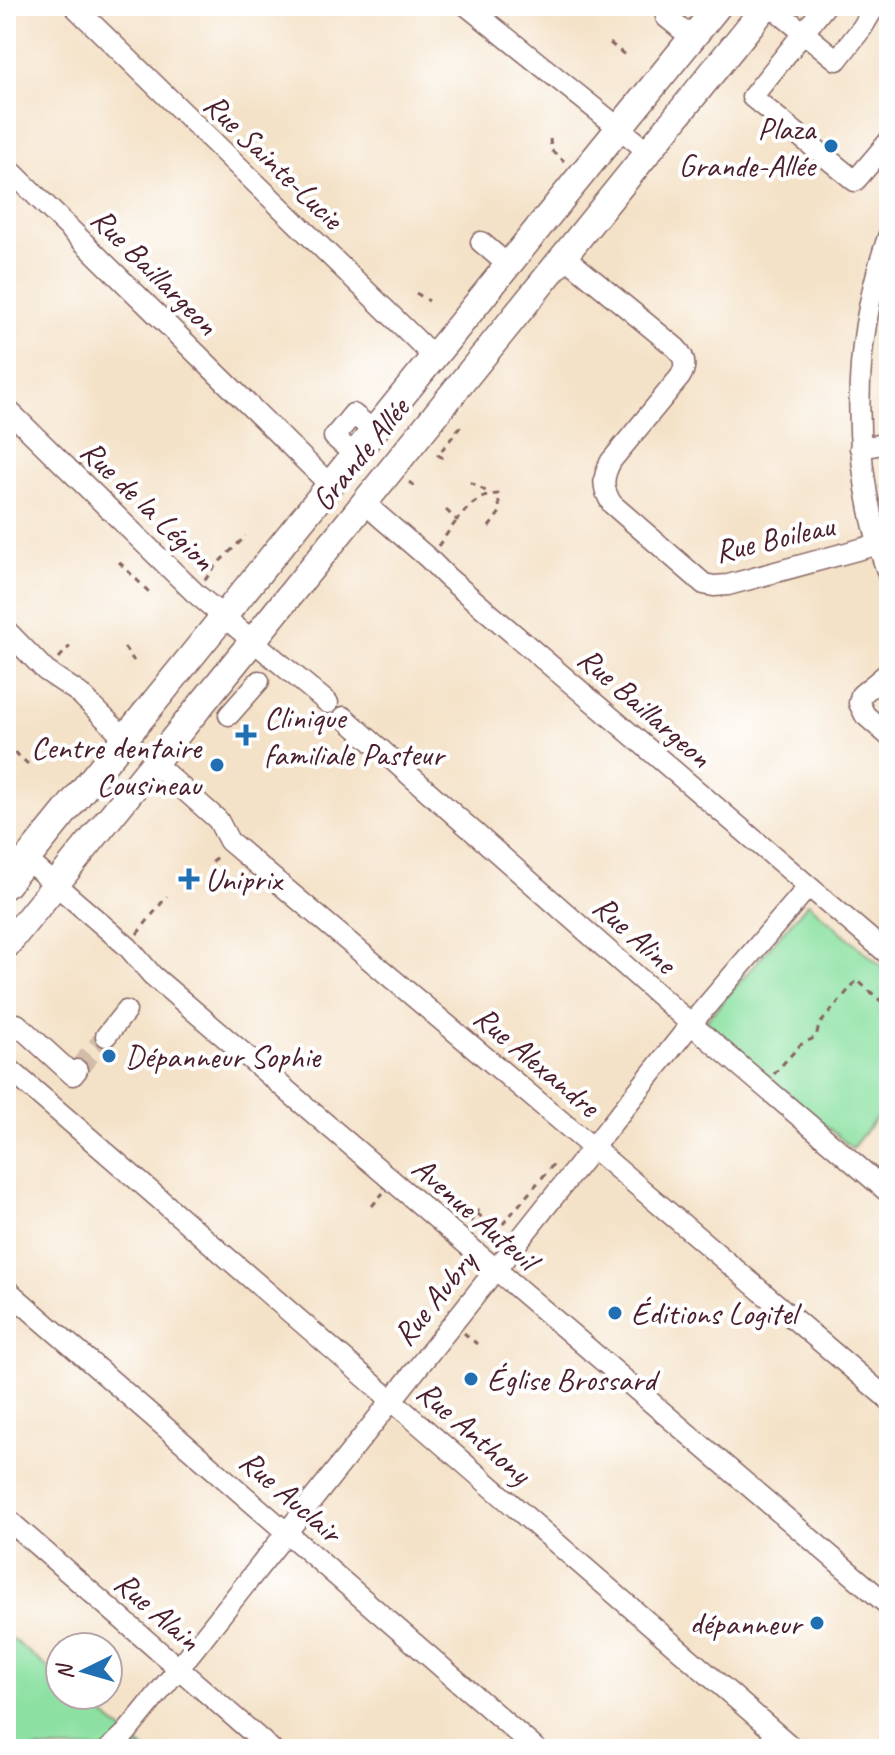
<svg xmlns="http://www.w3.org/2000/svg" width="895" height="1755" font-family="Caveat,sans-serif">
<rect width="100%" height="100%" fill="#fff"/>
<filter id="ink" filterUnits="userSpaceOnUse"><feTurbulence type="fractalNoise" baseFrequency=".0125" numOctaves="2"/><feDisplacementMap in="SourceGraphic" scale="16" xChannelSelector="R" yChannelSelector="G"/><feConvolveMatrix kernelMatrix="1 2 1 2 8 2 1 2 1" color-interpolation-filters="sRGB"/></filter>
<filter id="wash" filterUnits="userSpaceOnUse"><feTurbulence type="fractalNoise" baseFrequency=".006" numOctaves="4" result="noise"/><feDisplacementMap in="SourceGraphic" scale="32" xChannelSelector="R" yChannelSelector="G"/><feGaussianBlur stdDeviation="1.8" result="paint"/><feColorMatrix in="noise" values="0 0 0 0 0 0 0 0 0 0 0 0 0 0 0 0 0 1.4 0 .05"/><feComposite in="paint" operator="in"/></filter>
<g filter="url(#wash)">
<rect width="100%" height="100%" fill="#f4e2c8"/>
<path fill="#8ce1a2" stroke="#6b8066" stroke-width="2" d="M808,903L889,973V1102L852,1148L704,1023Z
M6,1634L60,1678V1695H80L144,1749H6Z"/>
</g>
<g filter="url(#ink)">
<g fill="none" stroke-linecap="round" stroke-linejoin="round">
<path stroke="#d2bba9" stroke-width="20" stroke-dasharray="20 10" stroke-linecap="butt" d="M77,1070L106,1036"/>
<defs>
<path id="minor" d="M74,6L434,357
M467,6L649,152
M771,6L837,60L862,28L875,6
M825,6L752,97L855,181L889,141
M666,17L692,38
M6,166L330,485
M889,234C850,345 849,466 889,577
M481,242L508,265
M564,256L676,348C685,357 687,366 680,377L611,461C602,478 602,488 612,504L704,584L714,586L728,585L879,544
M6,408L195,593L328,703
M860,448L889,443
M355,455L334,437L353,414L374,431
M364,503L428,558L447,577L889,955
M6,630L46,671L79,693L125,738
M889,672L861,695L859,703L865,715L889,736
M229,715L259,681
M344,717L691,1024L889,1193
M153,762L218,820L229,841L593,1148L889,1400
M27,860L128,947L152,975L889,1606
M17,1024L73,1075L77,1070
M106,1036L126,1011
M6,1066L794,1749
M6,1289L536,1749
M6,1518L271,1749
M109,1749L126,1733L178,1669L691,1024L808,887"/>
<path id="major" d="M6,885L718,6
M6,946L766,6"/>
</defs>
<use href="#minor" stroke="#866362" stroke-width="23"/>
<use href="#major" stroke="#866362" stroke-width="29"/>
<path stroke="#866362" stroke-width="3" stroke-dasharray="6 6" stroke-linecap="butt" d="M610,43L626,56
M550,139L551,150L564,161
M416,293L429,301
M443,458L438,455L464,422
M409,482L417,488
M470,482L491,494
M446,510L457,520C468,507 480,494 498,494L500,512L489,527
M438,546L457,520
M119,562L153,596
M205,580L216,565L246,536
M124,647L134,661
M59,658L70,646
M6,744L28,764
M196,744L205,752
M60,747L71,755
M212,862L219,854
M137,934L167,896
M774,1074L800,1045L816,1037L819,1025L857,980L882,1002L889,994
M372,1206L383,1193
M477,1213L497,1231L557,1160
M470,1222L479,1210
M464,1333L477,1344
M439,1419L449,1407
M6,1739L19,1749"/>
<use href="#minor" stroke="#fff" stroke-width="20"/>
<use href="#major" stroke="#fff" stroke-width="26"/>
</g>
</g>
<g fill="#1f6fb2" stroke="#fff" stroke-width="3">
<circle cx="831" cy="146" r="8"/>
<path d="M242 723h8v8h8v8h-8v8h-8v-8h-8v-8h8z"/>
<circle cx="217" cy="765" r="8"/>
<path d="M185 867h8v8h8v8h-8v8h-8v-8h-8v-8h8z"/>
<circle cx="109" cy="1056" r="8"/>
<circle cx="615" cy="1313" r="8"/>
<circle cx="471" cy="1379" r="8"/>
<circle cx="817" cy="1623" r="8"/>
</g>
<g text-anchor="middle" stroke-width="8" stroke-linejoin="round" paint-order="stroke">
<g font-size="32" fill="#4a1f2b" stroke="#fff" text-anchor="start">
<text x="815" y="139" text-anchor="end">Plaza<tspan x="815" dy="37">Grande-Allée</tspan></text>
<text x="264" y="728">Clinique<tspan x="264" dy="37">familiale Pasteur</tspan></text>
<text x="201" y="758" text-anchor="end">Centre dentaire<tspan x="201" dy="37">Cousineau</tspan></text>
<text x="205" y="890">Uniprix</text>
<text x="125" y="1067">Dépanneur Sophie</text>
<text x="631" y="1324">Éditions Logitel</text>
<text x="487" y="1390">Église Brossard</text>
<text x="801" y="1634" text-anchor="end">dépanneur</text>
</g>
<g font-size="32" fill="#4a1f2b" stroke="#fff">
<text transform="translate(274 161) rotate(44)" y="11">Rue Sainte-Lucie</text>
<text transform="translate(155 271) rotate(45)" y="11">Rue Baillargeon</text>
<text transform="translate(360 454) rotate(-51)" y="11">Grande Allée</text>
<text transform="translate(148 505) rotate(44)" y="11">Rue de la Légion</text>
<text transform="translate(774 538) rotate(-13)" y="11">Rue Boileau</text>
<text transform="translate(645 707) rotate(41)" y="11">Rue Baillargeon</text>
<text transform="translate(635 934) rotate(42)" y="11">Rue Aline</text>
<text transform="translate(537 1061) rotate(40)" y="11">Rue Alexandre</text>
<text transform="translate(475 1213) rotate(41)" y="11">Avenue Auteuil</text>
<text transform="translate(434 1298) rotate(-51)" y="11">Rue Aubry</text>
<text transform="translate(474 1432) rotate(41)" y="11">Rue Anthony</text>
<text transform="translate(291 1496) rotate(41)" y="11">Rue Auclair</text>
<text transform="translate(158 1611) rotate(41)" y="11">Rue Alain</text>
</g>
</g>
<rect width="895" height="1755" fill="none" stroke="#fff" stroke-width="32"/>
<g transform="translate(84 1671) rotate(265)"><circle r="38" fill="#ffffff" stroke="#b7a5aa" stroke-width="2"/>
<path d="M0-6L14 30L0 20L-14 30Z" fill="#1f6fb2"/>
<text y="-12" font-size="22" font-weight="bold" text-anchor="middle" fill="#4a1f2b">N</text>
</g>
</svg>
